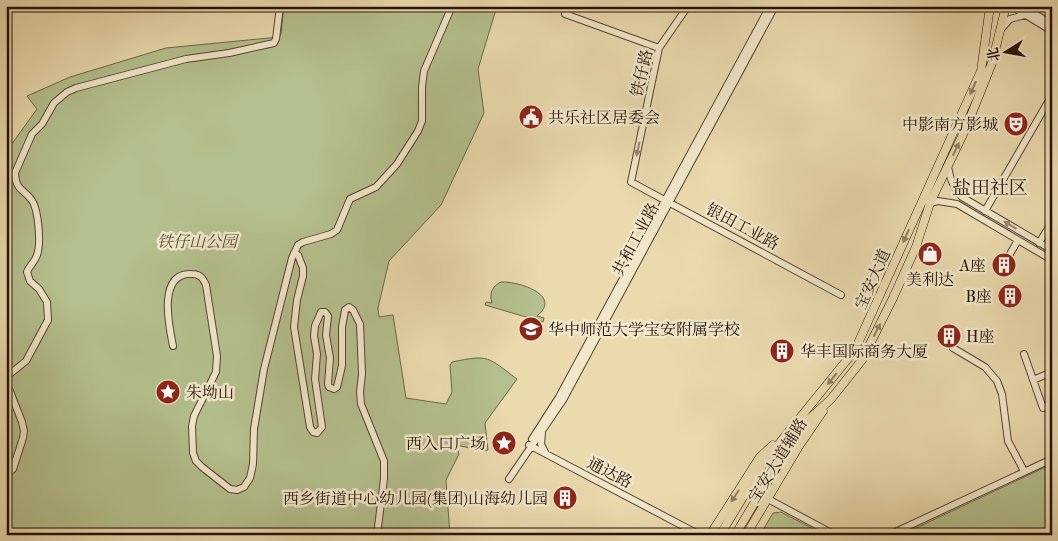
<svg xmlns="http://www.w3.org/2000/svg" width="1058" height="541" font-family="'IM FELL French Canon','Noto Serif SC',serif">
<rect width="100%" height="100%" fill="#eadaae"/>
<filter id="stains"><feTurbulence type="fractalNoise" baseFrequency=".004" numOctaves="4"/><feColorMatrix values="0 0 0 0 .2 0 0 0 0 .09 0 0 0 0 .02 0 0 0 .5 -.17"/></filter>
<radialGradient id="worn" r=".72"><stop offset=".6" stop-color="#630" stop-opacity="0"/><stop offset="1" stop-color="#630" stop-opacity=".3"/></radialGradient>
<path fill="#b4c08d" stroke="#6d684a" d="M284,6H497L478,69L484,113L441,205L389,261L378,308L379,317L393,315L406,398L446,404L452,392L450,365L452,362C490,354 487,357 517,379L485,423L488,450L484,451L456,445L459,454L446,480L450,535H6V152L37,109L27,96L70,77L166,48L279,37L281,34Z
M501,282C518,281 563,295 537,316L544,318L543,322L485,305L486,302L492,303C489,294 492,286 501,282Z
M1052,464V535H901Z
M781,512L825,535H760L773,513Z"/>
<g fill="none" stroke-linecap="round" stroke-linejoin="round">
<defs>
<path id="minor" d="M688,6L659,48L631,182L841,295
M1011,6L1052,31
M1021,6L1052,24
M565,14L659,48
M1002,28L1010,19L1025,15
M948,166C950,179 953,187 962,197L1052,250
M930,203L938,201L957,204L1052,260
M985,211L1052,95
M1039,243L1052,222
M294,253L298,255L303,268V276L297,300L294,327L310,427L313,432L317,433L322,427L315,379L317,354L314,336L315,326L321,312H325L328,316L326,335L330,358L328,384L329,387L334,389L337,387L342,366V327L345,310L349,307L353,310L360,324L362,374L360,392L361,404L384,461V479L377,535
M1010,254L1018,240
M173,346C169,326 157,272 192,274C200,274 203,278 206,285L217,356L216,372L194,416L192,426L193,453L196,461L202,467L230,489L237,490L244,487L250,478L253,464L254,429L264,369L292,258L298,245L303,242L331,234L337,230L350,199L376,187L397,164L418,131L422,121V87L424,71L452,6
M953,348L985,367L997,381L1002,394L1008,441L1024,471
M1024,354L1043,408L1052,403
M1033,380L1052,372
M542,433L541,444L546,454
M532,439L559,397L770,6
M529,445L700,535
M6,475L13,469L23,438L24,431L22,422L6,381V377L26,361L48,320L47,302L39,289L30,281L27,272C29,266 35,262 37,255C41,244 39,207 30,198C21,188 16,189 15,173L32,134L42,124L54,103L67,92L76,88L186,59L229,53L274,43L276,39L280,6
M509,479L563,400L775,6
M768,499L835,535
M889,535L1052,459"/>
<path id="major" d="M710,535L760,457L773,445
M720,535L765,461L855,350L981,71L990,6
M735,535L793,439L806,422L831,399L862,360L893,298L916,247L930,203L966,128L992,63L1006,6
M746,535L799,446L823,411"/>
</defs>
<use href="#minor" stroke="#574331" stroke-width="8"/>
<use href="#major" stroke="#261107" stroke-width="9"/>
<use href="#minor" stroke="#f1e7ca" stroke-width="6"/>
<use href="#major" stroke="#eadaae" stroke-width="8"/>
</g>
<defs><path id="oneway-solid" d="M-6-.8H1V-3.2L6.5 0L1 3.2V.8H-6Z" transform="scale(1.25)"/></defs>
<g fill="#928063">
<use href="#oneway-solid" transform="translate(973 88) rotate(114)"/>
<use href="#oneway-solid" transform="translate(956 149) rotate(-65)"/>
<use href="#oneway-solid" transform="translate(906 236) rotate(114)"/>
<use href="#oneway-solid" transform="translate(877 330) rotate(-63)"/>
<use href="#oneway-solid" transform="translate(832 379) rotate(129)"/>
<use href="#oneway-solid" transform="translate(735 496) rotate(123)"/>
</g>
<g fill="#968772">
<use href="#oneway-solid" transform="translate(638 149) rotate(102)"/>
<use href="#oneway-solid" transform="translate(1010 225) rotate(-149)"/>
</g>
<defs>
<symbol id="civic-disc" viewBox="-11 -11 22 22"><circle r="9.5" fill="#8f2418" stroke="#f1e7ca"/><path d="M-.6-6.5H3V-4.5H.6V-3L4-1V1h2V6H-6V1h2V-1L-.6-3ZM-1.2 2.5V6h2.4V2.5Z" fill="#fff"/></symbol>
<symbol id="theatre-disc" viewBox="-11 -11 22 22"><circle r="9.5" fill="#8f2418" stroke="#f1e7ca"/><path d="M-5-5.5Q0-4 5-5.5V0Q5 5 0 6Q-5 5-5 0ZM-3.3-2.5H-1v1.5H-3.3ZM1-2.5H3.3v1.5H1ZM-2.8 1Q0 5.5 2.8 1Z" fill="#fff"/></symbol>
<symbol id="shop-disc" viewBox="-11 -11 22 22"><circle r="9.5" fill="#8f2418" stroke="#f1e7ca"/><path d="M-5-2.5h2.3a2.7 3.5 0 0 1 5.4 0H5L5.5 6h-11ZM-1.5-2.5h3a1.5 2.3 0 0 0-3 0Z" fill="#fff"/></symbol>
<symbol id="building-disc" viewBox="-11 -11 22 22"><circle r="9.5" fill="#8f2418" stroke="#f1e7ca"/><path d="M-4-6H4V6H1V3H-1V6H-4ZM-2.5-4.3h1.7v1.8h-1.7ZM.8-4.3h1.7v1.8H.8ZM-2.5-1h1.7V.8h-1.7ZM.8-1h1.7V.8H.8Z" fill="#fff"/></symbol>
<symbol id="school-disc" viewBox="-11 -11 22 22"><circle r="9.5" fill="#8f2418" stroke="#f1e7ca"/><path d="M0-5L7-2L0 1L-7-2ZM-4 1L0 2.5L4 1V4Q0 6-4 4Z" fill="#fff"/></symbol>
<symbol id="sight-disc" viewBox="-11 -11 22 22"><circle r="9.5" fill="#8f2418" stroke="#f1e7ca"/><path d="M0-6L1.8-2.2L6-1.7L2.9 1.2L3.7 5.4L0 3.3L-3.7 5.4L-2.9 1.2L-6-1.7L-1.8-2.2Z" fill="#fff"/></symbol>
</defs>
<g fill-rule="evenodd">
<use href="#civic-disc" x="517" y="103" width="28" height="28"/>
<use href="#theatre-disc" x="1002" y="110" width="28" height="28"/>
<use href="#shop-disc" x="916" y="240" width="28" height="28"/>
<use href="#building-disc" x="990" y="251" width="28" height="28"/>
<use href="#building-disc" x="996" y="282" width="28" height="28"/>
<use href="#school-disc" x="517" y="315" width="28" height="28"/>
<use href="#building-disc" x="935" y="322" width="28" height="28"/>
<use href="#building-disc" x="768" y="337" width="28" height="28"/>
<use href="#sight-disc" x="154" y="378" width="28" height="28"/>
<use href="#sight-disc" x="490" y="429" width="28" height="28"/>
<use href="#building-disc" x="551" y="484" width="28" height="28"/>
</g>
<g text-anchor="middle" stroke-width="5" stroke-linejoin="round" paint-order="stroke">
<g font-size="16" fill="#261107" stroke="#f1e7ca">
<text transform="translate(641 73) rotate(-77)" y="6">铁仔路</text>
<text transform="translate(743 226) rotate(28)" y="6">银田工业路</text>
<text transform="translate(635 239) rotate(-62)" y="6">共和工业路</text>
<text transform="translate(872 279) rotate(-66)" y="6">宝安大道</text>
<text transform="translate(777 460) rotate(-58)" y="6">宝安大道辅路</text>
<text transform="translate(610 472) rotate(27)" y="6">通达路</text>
</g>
<g font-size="16" fill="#261107" stroke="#f1e7ca" text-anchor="start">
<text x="548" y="123">共乐社区居委会</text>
<text x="998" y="130" text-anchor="end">中影南方影城</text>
<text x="986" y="271" text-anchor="end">A座</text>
<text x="930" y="285" text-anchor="middle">美利达</text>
<text x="992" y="302" text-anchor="end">B座</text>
<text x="548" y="335">华中师范大学宝安附属学校</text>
<text x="966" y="342">H座</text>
<text x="800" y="357">华丰国际商务大厦</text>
<text x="186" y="398">朱坳山</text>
<text x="486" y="449" text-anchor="end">西入口广场</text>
<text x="548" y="504" text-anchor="end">西乡街道中心幼儿园(集团)山海幼儿园</text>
</g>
<g font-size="16" font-style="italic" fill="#584e36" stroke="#f1e7ca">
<text x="197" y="247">铁仔山公园</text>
</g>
<g font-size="19" fill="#261107" stroke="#f1e7ca">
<text x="990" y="194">盐田社区</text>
</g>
</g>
<rect width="1058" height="541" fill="none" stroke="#eadaae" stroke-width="25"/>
<rect x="8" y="8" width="1043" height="526" fill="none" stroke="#261107" stroke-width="2.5"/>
<rect x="12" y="12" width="1033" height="516" fill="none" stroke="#261107"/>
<g transform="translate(1006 52) rotate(259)" stroke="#f1e7ca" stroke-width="4" paint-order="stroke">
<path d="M0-4L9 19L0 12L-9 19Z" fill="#261107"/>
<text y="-8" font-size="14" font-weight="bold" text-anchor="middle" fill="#261107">北</text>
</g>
<rect width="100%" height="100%" filter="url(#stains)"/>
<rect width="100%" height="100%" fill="url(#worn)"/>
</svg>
